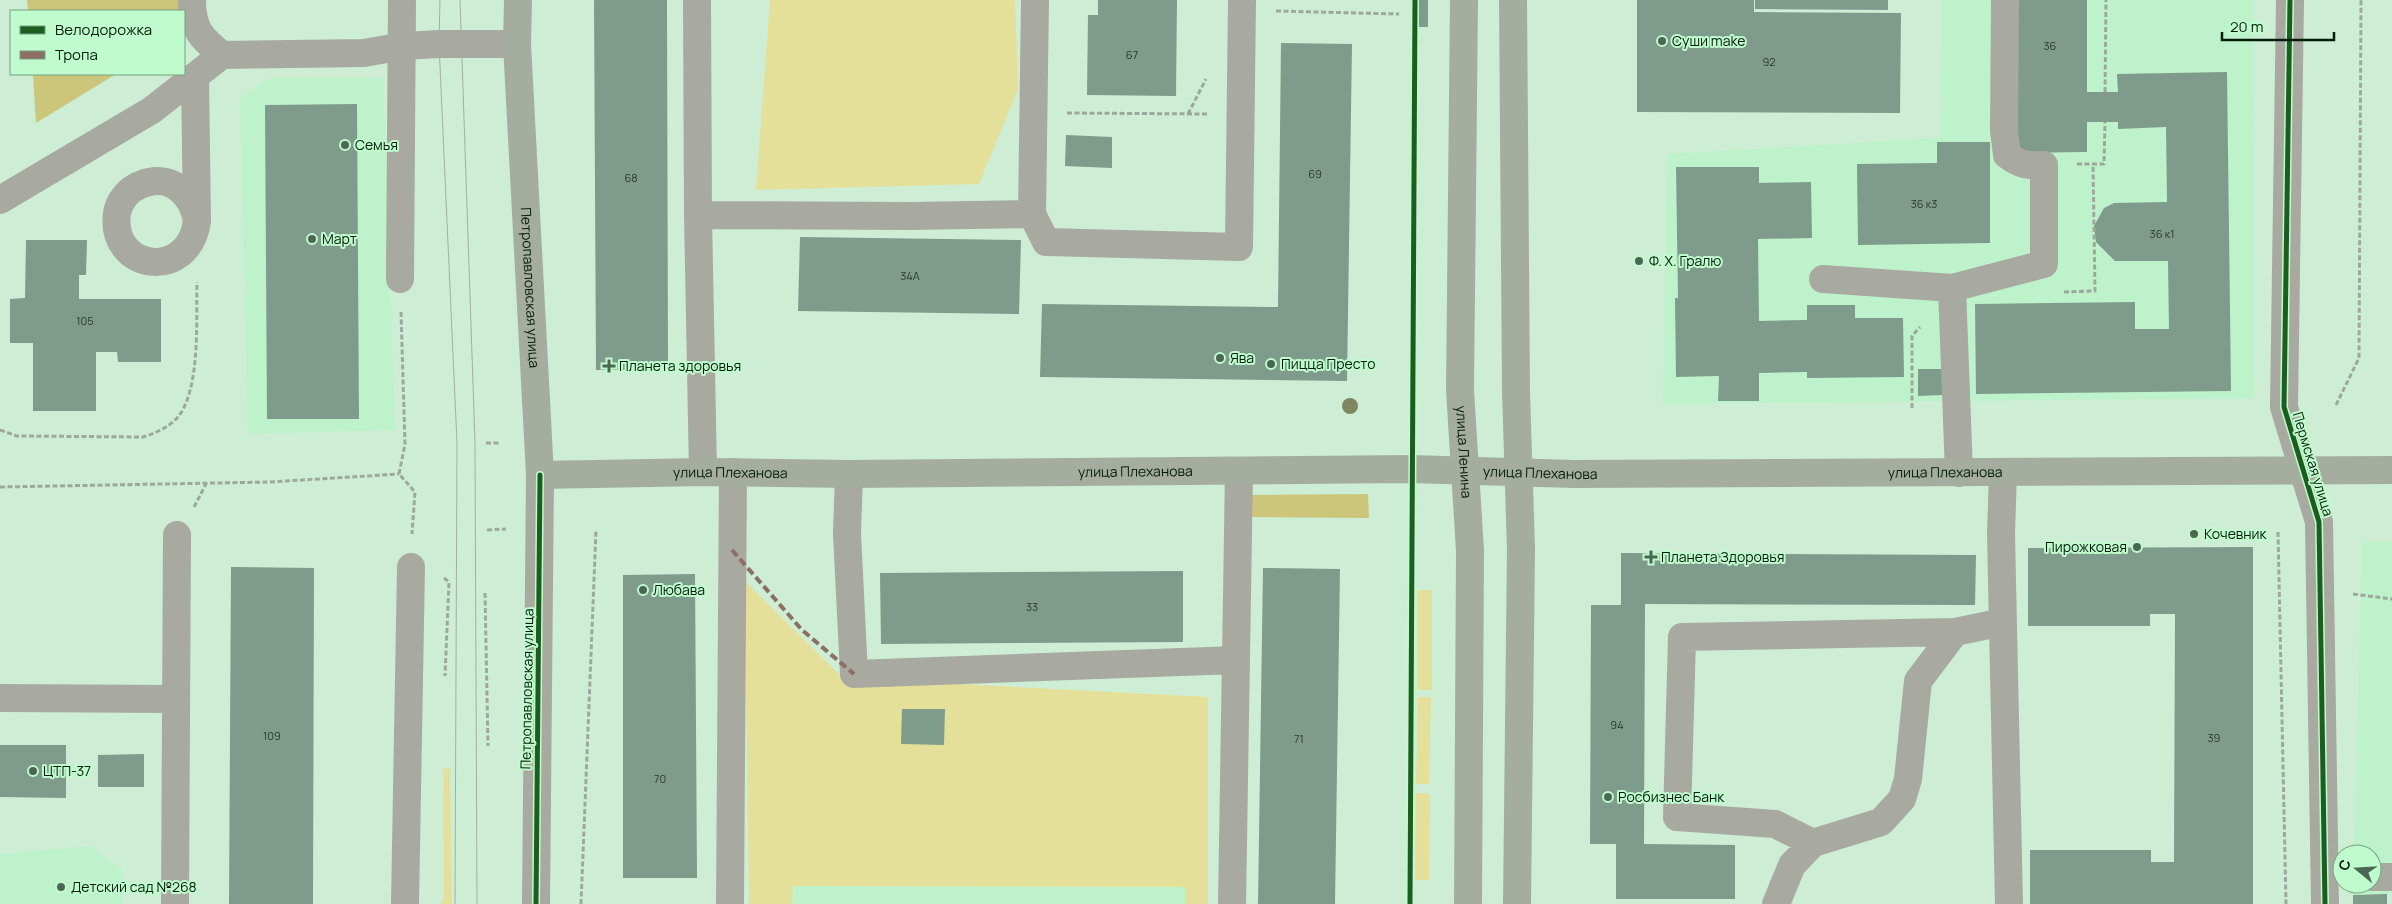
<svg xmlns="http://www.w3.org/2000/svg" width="2392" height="904" font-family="Manrope,sans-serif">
<rect width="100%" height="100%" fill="#cdeed5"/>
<path fill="#bef2cb" d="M1942,0H2253L2254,398L1663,404L1667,154L1940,138Z
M269,78H383L395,430L248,434L240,98Z
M2362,542H2392V894L2353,895V884H2372V854H2354Z
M90,846L123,871L122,904H0V854Z
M792,886L1186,887L1185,904H792Z"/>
<path fill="#e5e099" d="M770,0H1015L1018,89L979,184L756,190Z
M746,582L843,678L1208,697V904H1185V887L793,886L792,904H749L746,690Z
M1418,590H1432V690H1418Z
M1418,697H1431L1429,784H1416Z
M450,768L452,904H440L444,899L443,769Z
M1416,793L1430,794L1429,880H1415Z"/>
<path fill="#cbc67a" d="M27,0H184V11H28Z
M33,74H116L36,123Z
M1368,494L1369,518L1251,517L1252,495Z"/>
<path fill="#7e9b8c" d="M594,0H667L668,370H596Z
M1098,0H1177L1176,96L1087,95L1088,15H1098Z
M1419,0H1428V27H1419Z
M1637,0H1754V12L1901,13L1900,113L1637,112Z
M1755,0H1888V10L1755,9Z
M2012,0H2087V92H2118L2117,74L2227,72L2231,391L1976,394L1975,304L2135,302V329H2169L2168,261H2115L2096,242L2094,226L2104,208L2114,203L2167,202L2166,127L2118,129V122H2087V152L2012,153Z
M1281,43L1352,44L1347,381L1040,377L1042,304L1278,307Z
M357,104L359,419H267L265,105Z
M1066,135L1112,137V168L1065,166Z
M1937,142H1990V243L1858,245L1857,164L1937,163Z
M1676,167H1759V183L1811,182L1812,238L1758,239L1759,321L1807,320V305H1855V318H1903L1904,377L1807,378V372L1759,373V401H1718L1719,376L1676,377L1675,298H1678Z
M800,237L1021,240L1019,314L798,311Z
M26,240H87L86,275H79V299H161V362H118L117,352H96V411H33V343H10V299L25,298Z
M1918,369H1942V395L1918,396Z
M2253,547V904H2030V850H2151V862H2174L2175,614H2150V626H2028V548Z
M1621,553L1976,555L1975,605L1645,604L1644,844L1735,845V899H1616V844H1590L1591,605H1621Z
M231,567L314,568L313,904H229Z
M1263,568L1340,569L1335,904H1258Z
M1183,571V642L881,644L880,573Z
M695,574L697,878H623V575Z
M902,709H945L944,745L901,744Z
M0,745H66V798L0,797Z
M144,754V787H98V755Z
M2387,894V904H2353V895Z"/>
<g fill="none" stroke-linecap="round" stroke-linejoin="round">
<path stroke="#9ea79c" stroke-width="3" stroke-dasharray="5 2.5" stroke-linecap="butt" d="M1276,11L1399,14
M2105,92L2106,0
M1067,113L1209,114
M1188,114L1206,79
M2077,164H2104L2105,122
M2064,292L2095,291L2093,164
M401,312L405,444L399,474L415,492L412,534
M2336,405L2359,358L2361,0
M1912,408V336L1920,327
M0,430L17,436L143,437C155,433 168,428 177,418C201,391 196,317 197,282
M486,443H500
M0,487L270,482L399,474
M194,507L206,484
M487,530L506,529
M2278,532L2286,904
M444,578L449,582L445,676
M485,593L488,746
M2353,594L2392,599
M581,904L596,530"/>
<path stroke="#a8a9a1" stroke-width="28" d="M192,0C192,29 201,38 222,55
M697,0L698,215L703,472
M1035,0L1032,214L1046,242L1239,247L1242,0
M2290,0L2284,407L2319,522L2325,904
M195,77L197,221C189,282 109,271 117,213C119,201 129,189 140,185C170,172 192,193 197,221
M0,200L152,110L222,55L364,53L403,46L439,44H517
M698,215L909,216L1032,214
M400,279L402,0
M1823,279L1952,288L2044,264V165C2028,166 2020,165 2007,155L2004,131L2005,0
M1952,288L1959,473
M2003,472L2001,534L2009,904
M849,474L847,534L854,674L1236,660
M0,698L175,699
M1813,843L1775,824L1677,817L1682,637L1955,632
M2372,877H2392
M175,904L177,535
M405,904L411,567
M536,904L540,475
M730,904L733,472
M1232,904L1239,471
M1776,904L1792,865L1813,843L1881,822L1902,799L1908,779L1918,681L1955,632L2003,622"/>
<g stroke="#a4ad9f" stroke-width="28">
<path id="s1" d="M518,0L517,44L540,475L703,472L849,474L1411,469L1574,474L2392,470"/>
<path id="s2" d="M1464,0L1460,390L1470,551L1468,904"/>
<path d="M1513,0L1516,391L1521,549L1517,904"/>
</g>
<path stroke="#a2aea2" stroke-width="1" d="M440,0L439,44L457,443L455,904
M460,0L475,443L477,904"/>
<path stroke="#8d6e63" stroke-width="4" stroke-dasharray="8 4" stroke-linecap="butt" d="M732,550L802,630L854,674"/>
<defs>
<path id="cycleway" d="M2290,0L2284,407L2319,522L2325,904
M536,904L540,475
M1410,904L1415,0"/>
</defs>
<use href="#cycleway" stroke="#c0fbcd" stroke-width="8"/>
<use href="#cycleway" stroke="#1b5e20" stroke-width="5"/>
</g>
<circle fill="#808760" cx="1350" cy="406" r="8"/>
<g fill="#4b6652" stroke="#c0fbcd" stroke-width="2">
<circle cx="1662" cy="41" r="5"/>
<circle cx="345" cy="145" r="5"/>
<circle cx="312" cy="239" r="5"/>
<circle cx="1639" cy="261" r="5"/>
<circle cx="1220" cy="358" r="5"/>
<circle cx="1271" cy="364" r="5"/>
<path d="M606.5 358.5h5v5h5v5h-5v5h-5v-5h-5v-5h5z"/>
<circle cx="2194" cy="534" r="5"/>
<circle cx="2137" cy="547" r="5"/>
<path d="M1648.5 549.5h5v5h5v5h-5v5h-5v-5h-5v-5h5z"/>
<circle cx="643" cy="590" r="5"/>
<circle cx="33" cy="771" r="5"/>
<circle cx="1608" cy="797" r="5"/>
<circle cx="61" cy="887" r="5"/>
</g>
<g text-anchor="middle" stroke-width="4" stroke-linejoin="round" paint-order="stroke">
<g font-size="11" fill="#233c2c">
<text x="2050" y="50">36</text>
<text x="1132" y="59">67</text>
<text x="1769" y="66">92</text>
<text x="1315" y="178">69</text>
<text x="631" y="182">68</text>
<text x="1924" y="208">36 к3</text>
<text x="2162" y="238">36 к1</text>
<text x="910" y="280">34А</text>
<text x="85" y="325">105</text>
<text x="1032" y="611">33</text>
<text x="1617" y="729">94</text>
<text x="272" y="740">109</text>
<text x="2214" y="742">39</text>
<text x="1299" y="743">71</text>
<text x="660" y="783">70</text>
</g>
<g font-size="14" fill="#051c0c" stroke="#c0fbcd" text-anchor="start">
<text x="1672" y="46">Суши make</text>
<text x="355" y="150">Семья</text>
<text x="322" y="244">Март</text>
<text x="1649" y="266">Ф. Х. Гралю</text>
<text x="1230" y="363">Ява</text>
<text x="1281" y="369">Пицца Престо</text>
<text x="619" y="371">Планета здоровья</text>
<text x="2204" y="539">Кочевник</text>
<text x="2127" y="552" text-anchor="end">Пирожковая</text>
<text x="1661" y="562">Планета Здоровья</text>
<text x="653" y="595">Любава</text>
<text x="43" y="776">ЦТП-37</text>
<text x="1618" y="802">Росбизнес Банк</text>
<text x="71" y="892">Детский сад №268</text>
</g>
<g font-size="14" fill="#051c0c" stroke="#c0fbcd">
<text dy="5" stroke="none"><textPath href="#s1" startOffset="288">Петропавловская улица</textPath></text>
<text dy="5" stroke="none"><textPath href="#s2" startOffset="452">улица Ленина</textPath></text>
<text transform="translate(2313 464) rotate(73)" y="5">Пермская улица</text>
<text dy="5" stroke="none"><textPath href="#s1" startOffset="1071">улица Плеханова</textPath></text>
<text dy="5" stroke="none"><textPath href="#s1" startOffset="1476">улица Плеханова</textPath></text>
<text dy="5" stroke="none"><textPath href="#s1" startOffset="666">улица Плеханова</textPath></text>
<text dy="5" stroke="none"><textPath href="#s1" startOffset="1881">улица Плеханова</textPath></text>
<text transform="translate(527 689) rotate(-89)" y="5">Петропавловская улица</text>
</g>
</g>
<rect x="10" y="10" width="175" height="65" fill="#c0fbcd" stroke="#75a280"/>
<rect x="20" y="26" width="25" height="8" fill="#1b5e20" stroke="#75a280"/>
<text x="55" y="35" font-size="15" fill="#051c0c">Велодорожка</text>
<rect x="20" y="51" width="25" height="8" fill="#8d6e63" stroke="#75a280"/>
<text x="55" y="60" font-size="15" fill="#051c0c">Тропа</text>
<g transform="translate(2357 869) rotate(288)"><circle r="24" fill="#c0fbcd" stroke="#75a280"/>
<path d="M0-4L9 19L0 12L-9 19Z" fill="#4b6652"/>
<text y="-8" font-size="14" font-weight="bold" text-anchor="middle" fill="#051c0c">С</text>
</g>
<path d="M2222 32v8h112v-8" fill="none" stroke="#051c0c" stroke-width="2.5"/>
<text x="2230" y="32" font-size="15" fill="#051c0c" stroke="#c0fbcd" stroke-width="4" paint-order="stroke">20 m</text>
</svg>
